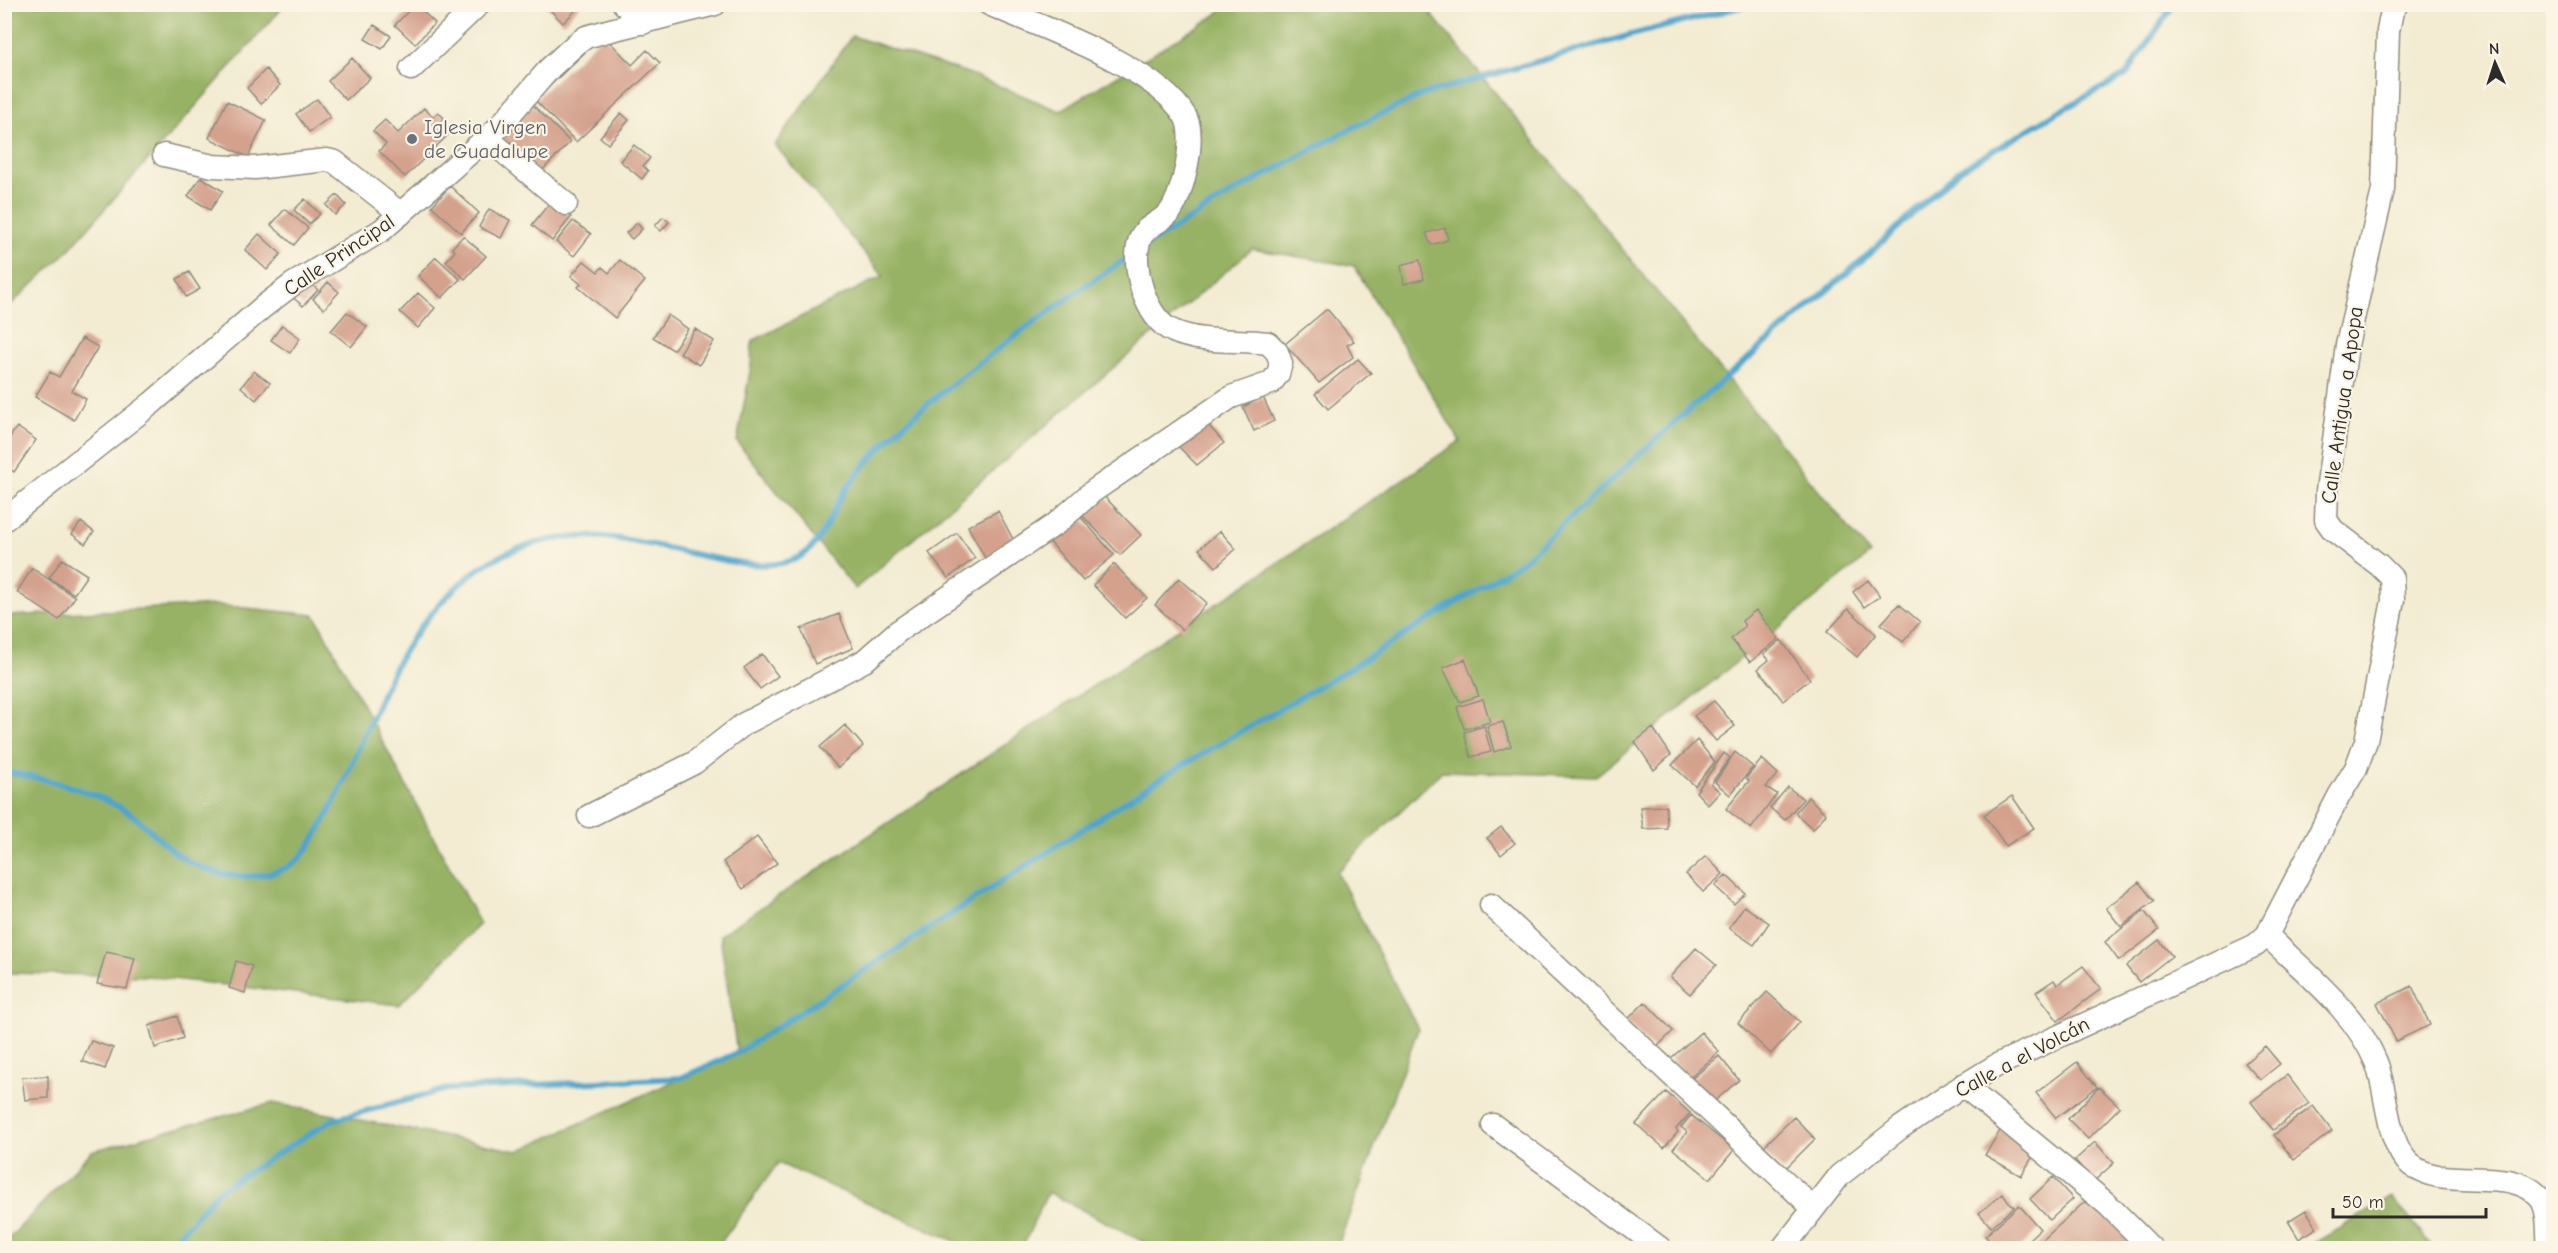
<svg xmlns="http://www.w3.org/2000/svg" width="2558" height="1253" font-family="'Comic Neue',sans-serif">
<rect width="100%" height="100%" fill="#fcf5e5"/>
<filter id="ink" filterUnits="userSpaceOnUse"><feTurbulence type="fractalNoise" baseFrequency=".0167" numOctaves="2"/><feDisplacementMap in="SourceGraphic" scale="12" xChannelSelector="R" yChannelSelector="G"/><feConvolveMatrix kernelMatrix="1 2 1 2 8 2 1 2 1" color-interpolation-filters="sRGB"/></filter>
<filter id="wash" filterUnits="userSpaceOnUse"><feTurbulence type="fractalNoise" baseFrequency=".008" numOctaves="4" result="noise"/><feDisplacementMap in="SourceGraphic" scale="24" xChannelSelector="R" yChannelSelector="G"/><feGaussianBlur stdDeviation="1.35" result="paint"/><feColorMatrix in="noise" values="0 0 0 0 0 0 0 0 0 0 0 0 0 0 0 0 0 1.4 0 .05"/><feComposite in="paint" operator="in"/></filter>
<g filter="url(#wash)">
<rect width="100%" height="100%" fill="#f3ecd3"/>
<path fill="#97b265" stroke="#616e48" stroke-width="1.5" d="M5,5H285L65,254L5,310Z
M1225,5H1424L1870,554L1596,776L1442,771L1337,872L1418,1029L1337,1248H1155L1048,1192L1022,1248H970L778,1163L717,1248H5L4,1244L92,1151L273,1103L518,1151L737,1053L720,935L1460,441L1354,266L1252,249L855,589L737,442L751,366L752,341L883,276L775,145L852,36L970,74L1060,111L1216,15Z
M217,605L315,615L480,924L399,1005L147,976L5,973L4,618L8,616Z
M2392,1197L2433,1248H2306Z"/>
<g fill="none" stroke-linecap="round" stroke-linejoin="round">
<path stroke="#50a4cb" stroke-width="6" d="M2087,4L2169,9
M1144,247L1234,192L1342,133L1424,94L1631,35L1752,4
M4,772C45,778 94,790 129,813C145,823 158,839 173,851C197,870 232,880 262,875C270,874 283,870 290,866C324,847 371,713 392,673C409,639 434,607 463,581C502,546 561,532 613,538C647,542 680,552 713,558C737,563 769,569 793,560C821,550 830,515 844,492C856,474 872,457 887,441C910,417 938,396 964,375C1018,333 1073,293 1131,256
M168,1248L218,1191L332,1120L447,1089L681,1078L737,1053L1166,775L1354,666L1523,561L1676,421L1869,254L1960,170L2056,113L2126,75L2174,4"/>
</g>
<g id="blocks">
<path fill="#d4a18d" d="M415,4L435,23L415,44L395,25Z
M544,4H582L563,23Z
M374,25L391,36L382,49L365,39Z
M603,35L632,65L647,50L660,63L576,142L535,100Z
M352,58L370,78L346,100L328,81Z
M266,69L280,85L261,104L247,88Z
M317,99L330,117L309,132L296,114Z
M227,101L266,120L248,157L209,138Z
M532,104L570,142L538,175L499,137Z
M424,108L433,117L438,112L444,118L439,123L449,134L405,177L379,151L386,144L373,131L385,120L398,133Z
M621,113L629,120L608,144L600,137Z
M634,145L650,158L643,166L648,171L642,179L620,161Z
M201,177L223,191L210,210L188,196Z
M450,186L479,213L461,233L432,206Z
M337,195L346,205L335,215L326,205Z
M305,199L320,214L309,224L294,210Z
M551,201L571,217L552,241L532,225Z
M285,209L308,228L294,245L271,225Z
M489,209L510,220L501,238L479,227Z
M663,217L669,222L661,231L655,226Z
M573,221L591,234L574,256L556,242Z
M637,223L642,229L632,239L626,233Z
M1445,228L1448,240L1431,245L1426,233Z
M259,234L281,254L267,270L245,250Z
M463,236L486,256L465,279L446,261L455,251L452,248Z
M436,257L460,279L442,298L418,276Z
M620,260L645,281L615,318L578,287L581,284L571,276L584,261L598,272L602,267L609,273Z
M1420,260L1424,279L1404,284L1401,265Z
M189,272L200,289L186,297L177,279Z
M306,279L318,290L303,306L291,296Z
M328,282L339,292L324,309L313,299Z
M418,293L435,308L418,328L400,312Z
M1327,309L1354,341L1347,345L1353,357L1319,383L1285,344Z
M347,312L367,327L351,347L331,331Z
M668,315L688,329L673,350L653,337Z
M282,325L300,338L290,353L271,340Z
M695,329L714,341L699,365L680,353Z
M82,338L98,347L72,391L86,399L74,420L35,397L50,372L59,377Z
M1358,359L1371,373L1328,409L1315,394Z
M254,371L270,383L256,400L241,387Z
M1263,397L1274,421L1254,431L1243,407Z
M1205,421L1224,443L1197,465L1176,444Z
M17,427L36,440L14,472L4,466V445Z
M1102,494L1141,535L1120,555L1080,513Z
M998,511L1015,543L985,558L968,526Z
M1080,516L1114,555L1083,581L1050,542Z
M81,522L94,532L85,544L72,534Z
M1220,531L1236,549L1216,567L1199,549Z
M957,533L975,558L948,578L929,553Z
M62,559L87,575L74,594L49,578Z
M1114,564L1147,598L1125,618L1093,585Z
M32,568L75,597L59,620L17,592Z
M1179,578L1207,603L1182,630L1155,605Z
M1868,580L1880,596L1864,607L1853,592Z
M1899,604L1920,622L1903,642L1881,624Z
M1848,609L1876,634L1857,657L1827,632Z
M1756,610L1779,639L1750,662L1731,639L1745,626L1742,621Z
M839,614L853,648L815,664L801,629Z
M1781,640L1810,679L1783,701L1758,669L1769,660L1764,654Z
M762,654L778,676L760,689L744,668Z
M1465,659L1479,696L1460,702L1443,668Z
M1483,699L1490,722L1464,729L1457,707Z
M1714,701L1735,726L1716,741L1694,716Z
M1503,722L1511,746L1494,752L1487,726Z
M845,725L863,746L838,768L820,747Z
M1484,726L1491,752L1471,757L1464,732Z
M1653,728L1671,755L1654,770L1635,742Z
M1697,740L1715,762L1695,786L1672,765Z
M1735,752L1753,767L1730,795L1715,782Z
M1724,753L1730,758L1711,784L1720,792L1708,805L1696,792Z
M1762,759L1778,774L1766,787L1777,794L1751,829L1726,809L1749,781L1746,778Z
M1788,787L1803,799L1785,820L1770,808Z
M2012,796L2034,828L2006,846L1984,815Z
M1808,797L1826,814L1813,829L1795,813Z
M1666,806L1667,828L1643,829L1640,807Z
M1501,827L1515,843L1501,855L1487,838Z
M757,837L777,863L743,889L723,862Z
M1706,856L1723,874L1703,892L1686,874Z
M1726,875L1745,893L1734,904L1715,886Z
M2139,882L2154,901L2121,927L2106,908Z
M1744,906L1769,923L1754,945L1729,928Z
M2144,911L2159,930L2119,961L2105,942Z
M2159,940L2172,956L2139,982L2126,966Z
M1696,948L1716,965L1690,994L1670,977Z
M106,952L135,958L127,989L97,984Z
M236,961L252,966L245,993L229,988Z
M2083,966L2101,989L2058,1021L2036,992L2054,980L2057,985Z
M2412,986L2430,1025L2396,1041L2377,1003Z
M1767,992L1800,1022L1771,1054L1738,1023Z
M1645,1002L1673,1031L1654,1050L1626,1021Z
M177,1016L183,1038L155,1048L149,1026Z
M1701,1032L1719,1052L1689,1079L1671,1058Z
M91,1041L113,1048L105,1069L82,1061Z
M2265,1046L2280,1064L2260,1080L2245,1063Z
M1719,1056L1739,1080L1710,1105L1689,1081Z
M2077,1062L2097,1087L2056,1118L2036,1093Z
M2287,1075L2309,1103L2273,1130L2251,1102Z
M48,1076V1098L25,1100L22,1077Z
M2099,1087L2120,1107L2088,1139L2068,1119Z
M1666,1092L1690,1113L1676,1129L1678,1132L1664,1148L1636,1124Z
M2313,1106L2332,1131L2294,1160L2274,1135Z
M1691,1115L1734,1150L1710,1179L1673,1149L1687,1132L1681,1127Z
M1794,1117L1815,1139L1783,1171L1761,1149Z
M2001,1129L2036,1151L2021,1176L1985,1155Z
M2095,1142L2114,1163L2094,1181L2075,1160Z
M2053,1177L2073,1199L2050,1220L2030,1199Z
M2002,1194L2014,1207L1991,1227L1979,1213Z
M2091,1196L2139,1248H2034Z
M2019,1205L2040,1229L2019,1248H1997L1985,1236Z
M2306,1210L2317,1228L2299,1239L2288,1221Z"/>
</g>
</g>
<g filter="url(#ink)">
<use href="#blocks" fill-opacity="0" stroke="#8f8c7f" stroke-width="1.5"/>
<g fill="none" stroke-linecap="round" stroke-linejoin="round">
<defs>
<path id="minor" d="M624,4L643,23
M411,69L479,4
M487,138L566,204
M164,155L213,166L255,168L327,160L335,162L401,214
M4,520L152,403L263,307L293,284L382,230L499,127L550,68L576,44L586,37L607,31L715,4
M589,816L694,763L744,724L864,661L897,632L1057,523L1092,492L1231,397L1271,383L1278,374L1281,363L1277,352L1268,343C1237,339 1202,344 1173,331C1146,320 1130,265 1140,239C1145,225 1161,223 1170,212C1183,194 1197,136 1185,116C1156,67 1043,28 989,4
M1491,905L1813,1208
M2267,935C2305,973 2355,1011 2376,1062C2388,1092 2386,1145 2411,1165C2445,1192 2514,1163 2541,1199C2550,1211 2547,1234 2549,1248
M1963,1085L2107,1204L2151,1248
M1493,1125L1660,1248
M1783,1248L1840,1175L1900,1128L1945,1097L1999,1064L2256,945L2267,935L2339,796L2356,768L2366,741L2393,600L2392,578L2379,565L2333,530L2326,520L2327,491L2347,345L2383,190L2388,31L2392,11L2397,4"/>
</defs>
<use href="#minor" stroke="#8f8c7f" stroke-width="25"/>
<use href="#minor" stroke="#fff" stroke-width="22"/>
</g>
</g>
<circle fill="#6b7280" stroke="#fcf5e5" stroke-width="2" cx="412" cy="139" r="6"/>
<g text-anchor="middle" stroke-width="4.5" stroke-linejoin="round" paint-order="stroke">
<g font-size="21" fill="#5b616d" stroke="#fcf5e5" text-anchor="start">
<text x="424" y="134">Iglesia Virgen<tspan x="424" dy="24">de Guadalupe</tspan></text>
</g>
<g font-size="21" fill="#2b2b2b" stroke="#fcf5e5">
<text transform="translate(339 255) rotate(-34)" y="7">Calle Principal</text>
<text transform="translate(2342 405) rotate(-82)" y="7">Calle Antigua a Apopa</text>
<text transform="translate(2022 1057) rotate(-28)" y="7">Calle a el Volcán</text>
</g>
</g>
<rect width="2558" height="1253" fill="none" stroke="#fcf5e5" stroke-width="24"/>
<g transform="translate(2495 63) rotate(357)" stroke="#fcf5e5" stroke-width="4.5" paint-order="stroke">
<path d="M0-4.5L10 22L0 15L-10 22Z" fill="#2b2b2b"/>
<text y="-9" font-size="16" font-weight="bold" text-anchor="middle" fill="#2b2b2b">N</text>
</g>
<path d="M2333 1208v9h153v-9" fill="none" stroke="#2b2b2b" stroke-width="3"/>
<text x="2342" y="1208" font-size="18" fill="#2b2b2b" stroke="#fcf5e5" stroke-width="4.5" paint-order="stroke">50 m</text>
</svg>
